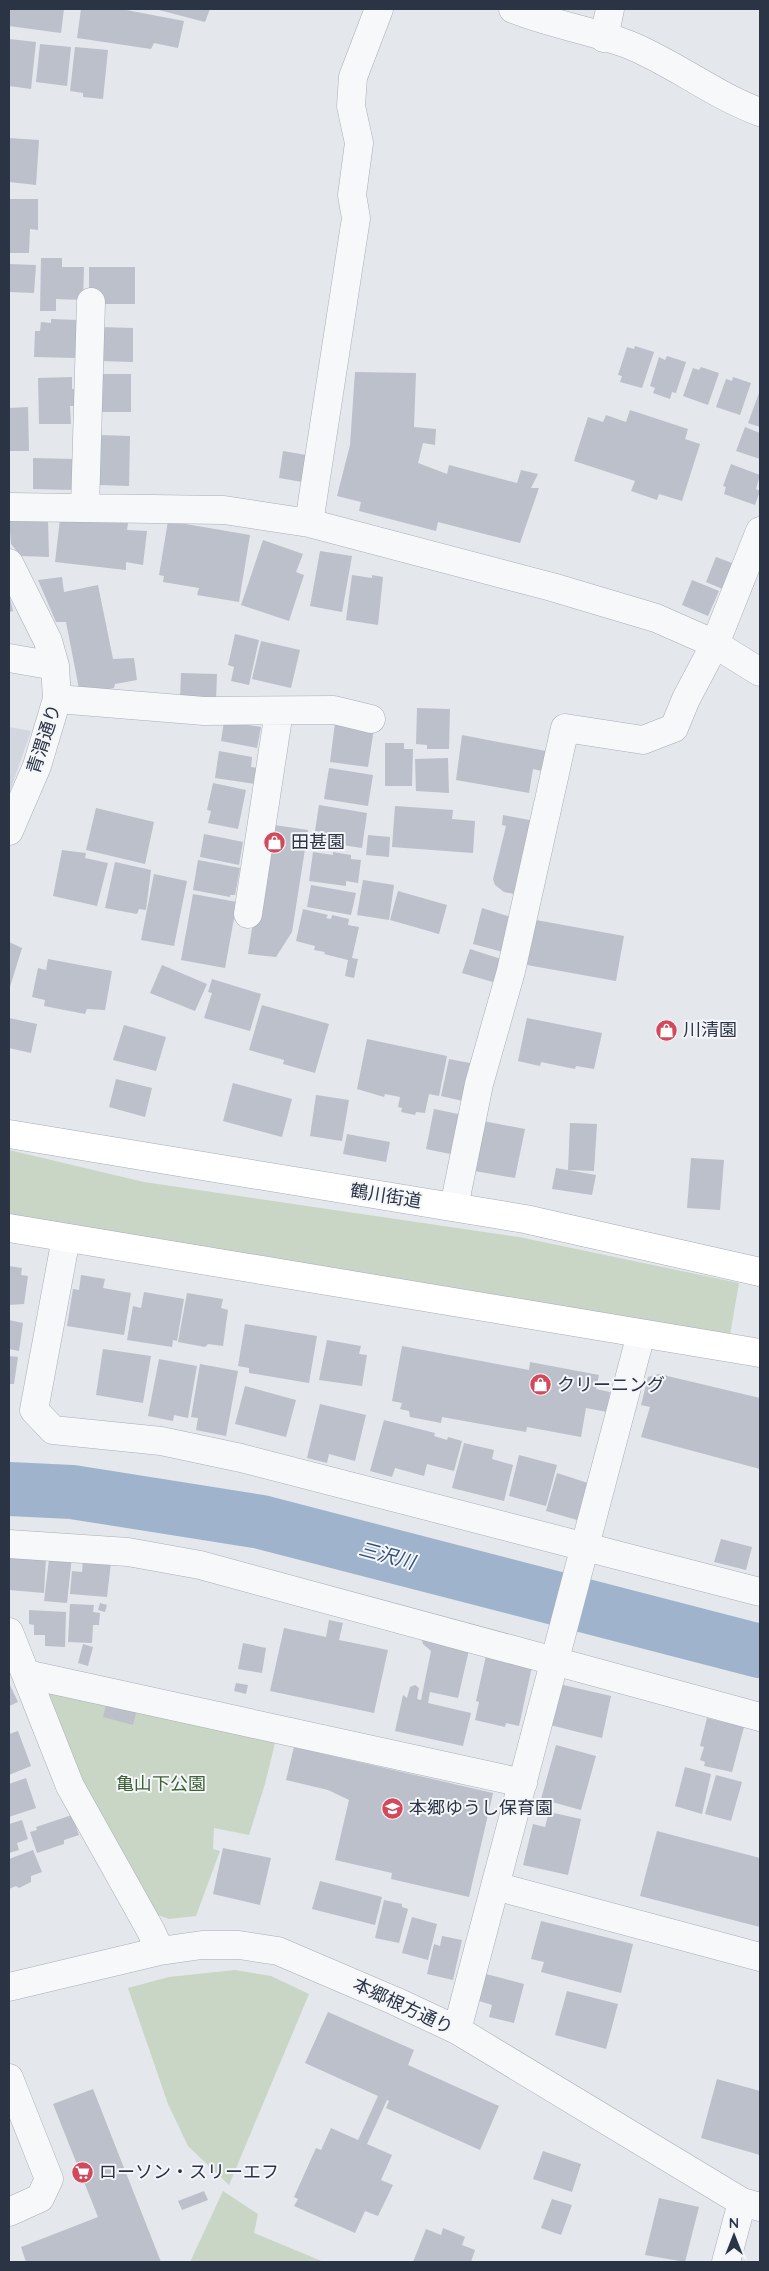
<svg xmlns="http://www.w3.org/2000/svg" width="769" height="2271" font-family="Quicksand,'Noto Sans JP',sans-serif">
<rect width="100%" height="100%" fill="#e4e7ec"/>
<path fill="#d2d6de" d="M9,727L31,731L9,794Z"/>
<path fill="#c9d6c5" d="M9,1150L144,1182L519,1237L739,1283L730,1335L9,1215Z
M52,1691L276,1739L265,1784L249,1835L214,1828L213,1849L220,1851L196,1916L169,1919L158,1915L83,1785L44,1697Z
M235,1970L271,1976L309,1994L229,2185L188,2146L168,2104L128,1988L169,1977Z
M223,2191L258,2214L254,2233L324,2262H190Z"/>
<g fill="none" stroke-linecap="round" stroke-linejoin="round">
<path stroke="#9fb4cc" stroke-width="54" d="M9,1489L72,1492L261,1522L760,1651"/>
</g>
<path fill="#bbc0ca" d="M9,9H64L61,33L9,26Z
M81,9H121L184,21L178,48L154,43L151,49L77,38Z
M155,9H210L205,22Z
M9,39L36,42L31,89L9,86Z
M40,44L71,47L67,86L36,82Z
M75,47L108,50L103,99L83,97V93L70,91Z
M9,138L39,140L36,185L9,182Z
M9,199H38V230L30,229L29,253H9Z
M41,258H62V267H84L83,300L56,299V311H40Z
M9,264L36,265L34,293L9,292Z
M89,267H135V304H98L89,291Z
M51,319L78,320L77,358L34,357L35,331H40L41,322L51,323Z
M100,327L133,328V362L100,361Z
M635,346L654,352L642,388L620,382L622,376L618,375L627,347L634,349Z
M667,356L686,362L676,393L672,392L670,399L653,393L655,388L650,386L659,357L665,360Z
M701,367L719,373L708,405L683,396L693,368L699,370Z
M355,372L416,373L414,427L436,429L435,445L423,443L418,463L447,474L449,465L517,483L521,470L538,474L531,488H539L520,543L438,522L436,531L359,511L361,502L337,496L350,445Z
M96,374H131V412H100Z
M72,377V389H76V406H70L71,424H39L38,378Z
M733,377L751,383L740,415L716,407L726,379L732,381Z
M759,393L760,394V427L748,423Z
M28,407L29,451H9V408Z
M630,410L688,429L685,439L700,444L682,501L659,494L657,500L631,491L635,481L574,461L588,417L603,422L606,415L626,422Z
M745,427L760,433V459L736,451Z
M99,435L130,436L129,486L99,485Z
M283,451L312,456L308,483L279,478Z
M33,458L74,459L73,490L33,489Z
M731,464L760,475L756,489L760,491L755,505L724,494L726,487L723,486Z
M9,518L48,519L49,557L21,556L11,544Z
M60,519L128,523L127,530L147,531L143,565L126,562V570L55,562Z
M168,521L250,535L239,602L197,595L199,588L163,582L164,576L159,575Z
M263,540L303,554L296,572L304,575L289,621L241,605Z
M320,551L352,556L342,612L310,606Z
M716,557L735,564L725,590L706,582Z
M352,575L372,578V575L383,577L378,625L346,620Z
M62,577L64,592L98,585L113,659L134,658L137,680L115,684L114,688L80,694L66,622H56L38,580Z
M692,580L719,591L708,616L682,605Z
M10,598L13,611L9,612V599Z
M235,634L259,640L249,685L231,681L234,667L228,665Z
M261,641L300,650L291,688L252,679Z
M181,673L217,674L216,702L180,701Z
M417,708L450,709L449,749H427V745L416,744Z
M224,721L261,727L257,748L221,741Z
M335,723L374,729L368,767L330,762Z
M462,735L546,751L542,771L533,769L529,793L456,780Z
M385,743H404V749H413L412,786H385Z
M219,751L252,757L251,767L258,768L255,784L215,778Z
M448,758L449,793L416,791L415,759Z
M329,768L373,775L368,806L324,799Z
M213,783L246,790L238,829L208,823L211,811L207,810Z
M319,805L367,813L362,848L322,842L324,832L315,831Z
M395,806L453,810L452,819L475,821L473,853L392,847Z
M96,808L154,822L145,864L86,850Z
M503,815L535,821L519,895L504,892L495,885L493,879L506,826L502,825Z
M268,824L308,830L292,932L276,957L248,954Z
M204,834L243,842L239,865L200,857Z
M368,835L390,837L389,857L366,855Z
M62,850L86,853L85,858L108,863L97,906L53,896Z
M313,852L333,855V852L351,855V859L361,860L358,883L346,881V886L309,881Z
M198,860L240,868L235,895H230V897L193,890Z
M115,862L151,870L146,910L139,909L137,914L105,908Z
M154,874L187,881L174,946L141,940Z
M363,880L394,885L389,920L357,915Z
M311,885L356,893L351,915L307,907Z
M398,891L447,905L439,934L390,920Z
M193,894L237,902L225,968L181,960Z
M482,908L511,917L503,952L473,944Z
M303,909L328,915L326,918L331,919L332,915L349,919L348,925L359,927L352,958L358,959L354,978L345,976L348,960L324,954L325,952L314,950L315,946L296,941Z
M536,920L624,936L616,981L527,965Z
M9,942L22,948L9,990Z
M470,949L501,959L493,982L462,973Z
M48,959L112,971L105,1010L87,1009L85,1014L44,1006L45,1000L32,997L38,968L46,970Z
M162,965L207,984L195,1011L150,993Z
M212,979L261,994L250,1031L204,1018L212,993L208,992Z
M262,1005L329,1024L315,1073L283,1064L284,1060L249,1050Z
M9,1018L37,1024L31,1053L9,1048Z
M527,1018L602,1033L594,1069L576,1066L575,1069L541,1062L540,1066L518,1061Z
M124,1025L166,1037L156,1071L113,1060Z
M367,1039L447,1056L439,1096L429,1094L425,1113L416,1112L415,1115L401,1112L402,1108L398,1107L400,1097L385,1094L384,1097L357,1089Z
M449,1059L475,1064L467,1102L441,1096Z
M116,1079L152,1088L145,1117L109,1107Z
M233,1083L292,1099L282,1137L223,1121Z
M316,1095L349,1100L342,1141L310,1136Z
M434,1109L463,1115L455,1155L426,1149Z
M478,1120L525,1129L515,1178L469,1170Z
M570,1123L597,1124L594,1171L568,1170Z
M347,1134L390,1142L386,1162L343,1154Z
M691,1158L724,1160L720,1210L687,1208Z
M556,1168L596,1175L592,1195L552,1189Z
M9,1266L22,1268L21,1275L28,1276L24,1304L9,1305Z
M81,1275L105,1279L103,1288L131,1293L124,1335L67,1326L73,1289L79,1290Z
M144,1292L184,1299L177,1341L173,1340L172,1347L127,1340L133,1306L141,1308Z
M187,1293L223,1299L221,1308L228,1310L223,1346L208,1344L205,1347L178,1342Z
M9,1320L23,1323L19,1351L9,1349Z
M245,1324L317,1336L309,1383L249,1373V1368L238,1366Z
M327,1340L361,1346L359,1354L367,1355L362,1386L319,1380Z
M402,1346L529,1370L530,1362L599,1375L596,1389L610,1392L607,1412L586,1408L581,1437L527,1427L526,1432L442,1417L441,1423L410,1417L409,1411L400,1409L402,1403L392,1401Z
M103,1349L151,1356L143,1403L96,1395Z
M9,1356L18,1357L14,1384H9Z
M159,1359L197,1366L188,1418L174,1415L173,1421L148,1416Z
M200,1364L238,1371L226,1436L196,1430L198,1418L191,1417Z
M659,1374L760,1398V1469L641,1437L650,1407L641,1405L648,1377Z
M245,1386L296,1400L286,1437L235,1424Z
M320,1404L366,1415L355,1461L329,1454L327,1463L307,1458Z
M384,1420L435,1433L434,1436L447,1440L448,1437L462,1441L454,1471L427,1464L424,1476L395,1468L392,1477L370,1471Z
M464,1443L494,1450L492,1459L513,1465L504,1501L452,1488Z
M519,1455L557,1465L546,1506L509,1496Z
M557,1473L588,1483L577,1520L546,1511Z
M721,1539L752,1547L746,1570L714,1562Z
M9,1555L46,1558L44,1593L9,1590Z
M72,1557L67,1603L44,1601L49,1559Z
M83,1559L111,1562L107,1597L70,1594L72,1571L82,1572Z
M100,1603L107,1605L105,1612L98,1610Z
M70,1604L94,1605L93,1612L100,1613L99,1625H93L92,1643L68,1642Z
M29,1610L66,1612L65,1647L45,1646V1635H34V1625L29,1624Z
M329,1620L343,1623L339,1640L388,1650L374,1713L270,1691L284,1628L326,1637Z
M426,1636L469,1650L458,1698L430,1692L428,1703L471,1713L463,1746L395,1731L403,1695L407,1698L410,1687L415,1685L419,1688L417,1699L421,1700L431,1651L423,1644L422,1640Z
M243,1643L266,1648L262,1673L238,1669Z
M83,1644L93,1647L88,1666L78,1663Z
M487,1651L533,1662L519,1726L506,1723L505,1727L475,1720L479,1702L476,1701Z
M9,1683L18,1702L9,1706Z
M236,1683L248,1685L246,1694L234,1691Z
M559,1684L611,1696L602,1738L550,1725Z
M107,1701L137,1708L133,1725L103,1717Z
M707,1718L744,1727L732,1772L704,1766L705,1762L700,1760L704,1747L700,1746Z
M18,1731L31,1766L9,1775V1734Z
M556,1745L596,1756L581,1810L541,1799Z
M294,1747L493,1793L469,1897L391,1879L392,1873L335,1860L349,1800L328,1790L286,1780Z
M685,1767L711,1774L702,1814L675,1806Z
M716,1775L742,1782L731,1821L705,1814Z
M26,1778L36,1808L9,1817V1784Z
M549,1812L581,1819L568,1875L523,1865L533,1824L545,1827Z
M72,1815L79,1835L64,1840V1844L37,1853L30,1832L37,1830L36,1827Z
M22,1820L28,1839L17,1843L19,1850L9,1853V1824Z
M657,1831L760,1858V1927L640,1896Z
M223,1848L271,1858L260,1905L213,1894Z
M33,1850L42,1872L31,1876V1882L19,1888L16,1886L9,1889V1863L10,1862L9,1859Z
M320,1881L382,1897L375,1925L312,1909Z
M384,1900L402,1904V1907L408,1909L399,1943L375,1938Z
M412,1917L437,1924L428,1960L402,1953Z
M541,1921L633,1944L621,1993L541,1972L544,1962L531,1959Z
M442,1936L462,1940L453,1980L427,1974L434,1944L440,1946Z
M486,1974L524,1984L514,2023L489,2017L492,2005L479,2001Z
M567,1991L618,2004L606,2049L555,2035Z
M328,2012L414,2050L408,2065L499,2106L480,2150L386,2108L389,2101L387,2100L367,2144L392,2155L381,2180L393,2185L378,2216L365,2211L355,2233L294,2206L298,2199L294,2197L316,2148L321,2150L331,2128L358,2140L378,2096L305,2063Z
M717,2079L760,2091V2155L701,2138Z
M93,2089L161,2262H26L21,2247L98,2217L53,2104Z
M543,2151L581,2164L572,2192L533,2179Z
M204,2191L208,2200L182,2210L178,2201Z
M659,2198L699,2207L685,2262L645,2255Z
M552,2199L572,2205L561,2235L541,2228Z
M443,2228L465,2237L462,2245L475,2250L471,2262H413L426,2229L441,2235Z"/>
<g fill="none" stroke-linecap="round" stroke-linejoin="round">
<defs>
<path id="minor" d="M513,9C550,24 590,30 627,44C673,62 713,95 760,112
M604,38L610,9
M9,507L224,510L309,523L552,587L656,618L715,644L760,672
M85,508L91,302
M309,523L356,218L352,195L359,143L351,106L353,77L379,9
M9,563L48,641L55,666L57,699L37,766L9,831
M9,658L55,666
M57,699L204,711L334,710L371,719
M248,914L279,711
M454,1207L479,1084L511,971L565,728L643,740L674,728L686,699L715,644L760,531
M66,1238L34,1410L53,1430L161,1441L241,1458L760,1592
M9,1544L128,1552L200,1565L760,1717
M9,1632L70,1786L151,1931L160,1951
M26,1674L523,1783
M495,1886L760,1957
M9,1987L160,1951L202,1945H239L278,1951L395,2001L457,2030L742,2202L760,2207
M457,2030L641,1334
M9,2078L49,2179L40,2198L9,2212
M726,2262L742,2202"/>
<path id="major" d="M9,1134L525,1219L760,1272
M9,1228L760,1353"/>
</defs>
<use href="#minor" stroke="#a9aeb7" stroke-width="29"/>
<use href="#major" stroke="#a3abb8" stroke-width="29"/>
<use href="#minor" stroke="#f7f8fa" stroke-width="28"/>
<use href="#major" stroke="#fff" stroke-width="28"/>
</g>
<defs>
<symbol id="shop-disc" viewBox="-11 -11 22 22"><circle r="9.5" fill="#d1495b" stroke="#f4f6f9"/><path d="M-5-2.5h2.3a2.7 3.5 0 0 1 5.4 0H5L5.5 6h-11ZM-1.5-2.5h3a1.5 2.3 0 0 0-3 0Z" fill="#fff"/></symbol>
<symbol id="school-disc" viewBox="-11 -11 22 22"><circle r="9.5" fill="#d1495b" stroke="#f4f6f9"/><path d="M0-5L7-2L0 1L-7-2ZM-4 1L0 2.5L4 1V4Q0 6-4 4Z" fill="#fff"/></symbol>
<symbol id="supermarket-disc" viewBox="-11 -11 22 22"><circle r="9.5" fill="#d1495b" stroke="#f4f6f9"/><path d="M-6-5.5h2.5l.6 2H6L4.5 2H-2.5L-4.4-4H-6ZM-1.5 3.2a1.3 1.3 0 1 0 .1 0ZM3 3.2a1.3 1.3 0 1 0 .1 0Z" fill="#fff"/></symbol>
</defs>
<g fill-rule="evenodd">
<use href="#shop-disc" x="262" y="830" width="25" height="25"/>
<use href="#shop-disc" x="654" y="1018" width="25" height="25"/>
<use href="#shop-disc" x="528" y="1372" width="25" height="25"/>
<use href="#school-disc" x="380" y="1796" width="25" height="25"/>
<use href="#supermarket-disc" x="70" y="2160" width="25" height="25"/>
</g>
<g text-anchor="middle" stroke-width="4" stroke-linejoin="round" paint-order="stroke">
<g font-size="18" fill="#2b3445" stroke="#f4f6f9">
<text transform="translate(44 739) rotate(-72)" y="6">青渭通り</text>
<text transform="translate(386 1196) rotate(9)" y="6">鶴川街道</text>
<text transform="translate(403 2006) rotate(25)" y="6">本郷根方通り</text>
</g>
<g font-size="18" fill="#2b3445" stroke="#f4f6f9" text-anchor="start">
<text x="291" y="848">田甚園</text>
<text x="683" y="1036">川清園</text>
<text x="557" y="1391">クリーニング</text>
<text x="409" y="1814">本郷ゆうし保育園</text>
<text x="99" y="2178">ローソン・スリーエフ</text>
</g>
<g font-size="18" fill="#3f6138" stroke="#f4f6f9">
<text x="161" y="1790">亀山下公園</text>
</g>
<g font-size="19" font-style="italic" fill="#34527a" stroke="#f4f6f9">
<text transform="translate(387 1555) rotate(15)" y="7">三沢川</text>
</g>
</g>
<rect width="769" height="2271" fill="none" stroke="#2b3445" stroke-width="20"/>
<g transform="translate(734 2236)" stroke="#f4f6f9" stroke-width="4" paint-order="stroke">
<path d="M0-4L9 19L0 12L-9 19Z" fill="#2b3445"/>
<text y="-8" font-size="14" font-weight="bold" text-anchor="middle" fill="#2b3445">N</text>
</g>
</svg>
